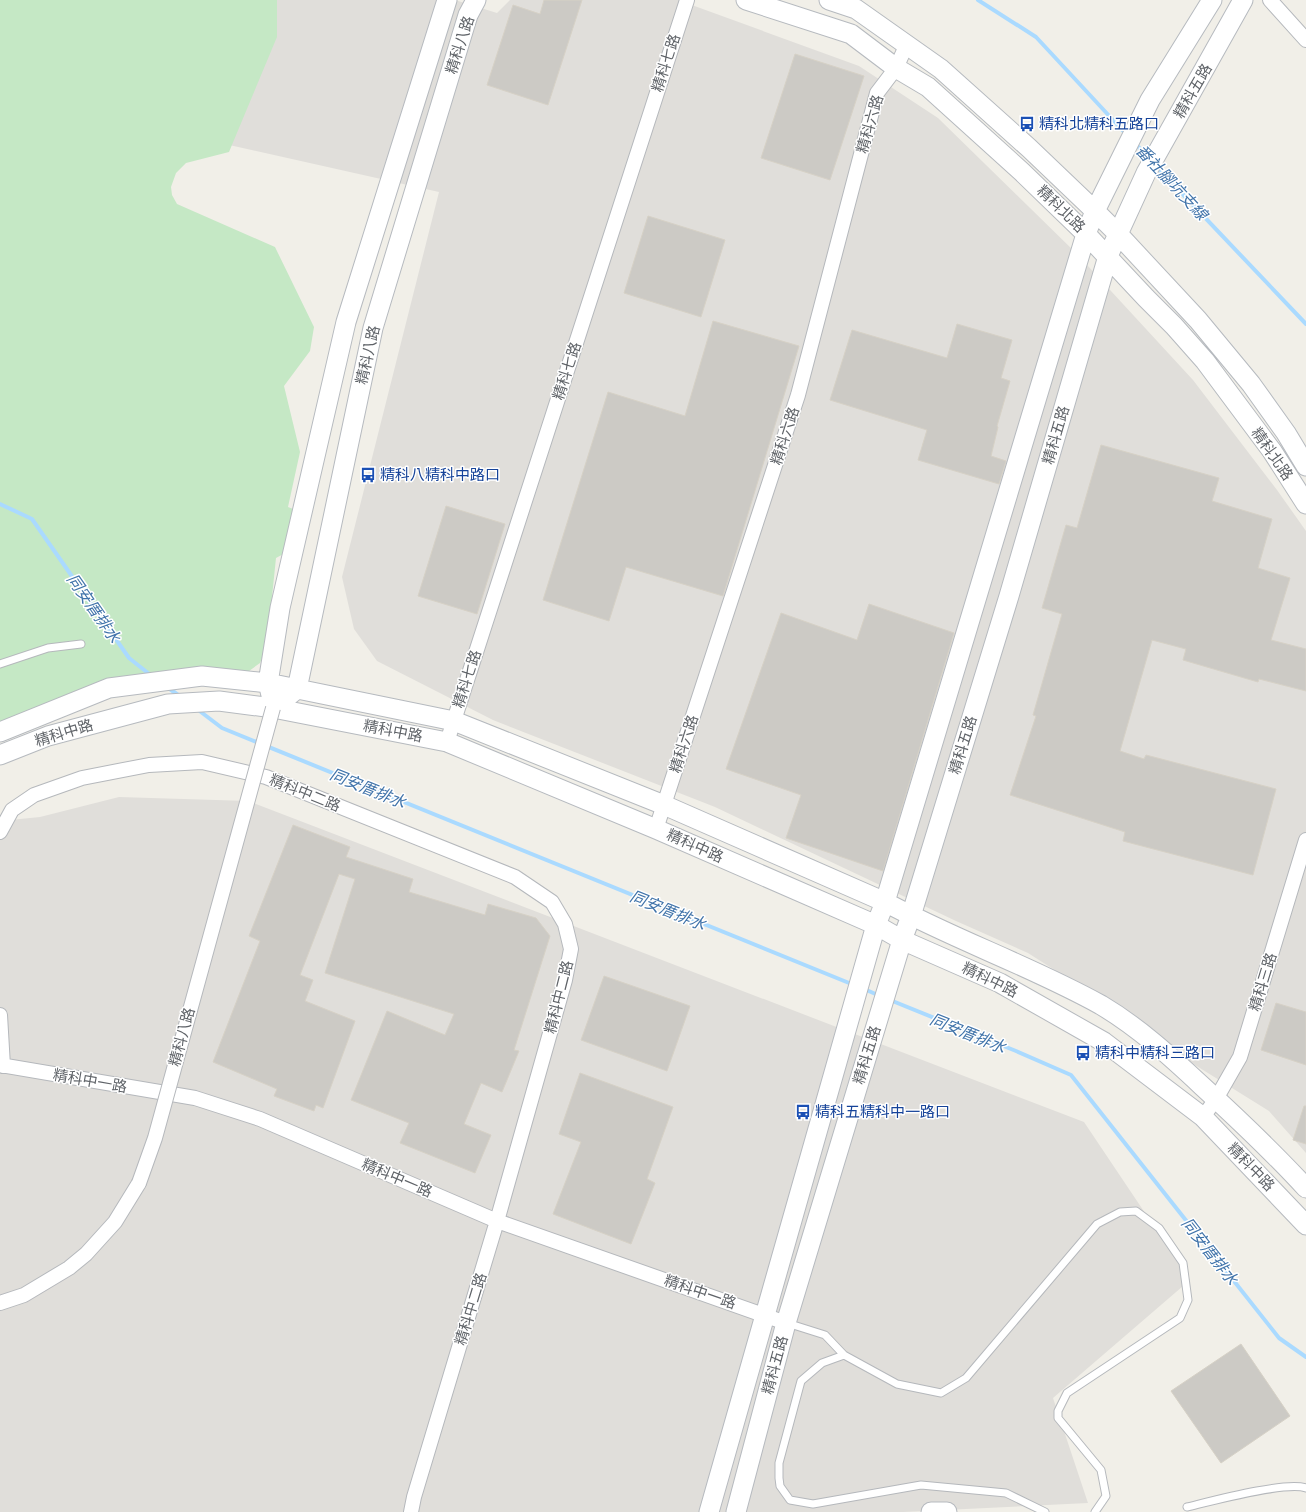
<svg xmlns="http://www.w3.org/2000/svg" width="1306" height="1512" font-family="'Exo 2','Noto Sans TC',sans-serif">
<rect width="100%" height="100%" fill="#f1efe8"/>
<path fill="#e0deda" d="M264,0H455L497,13L510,0H678L859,66L938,118L1076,253L1193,380L1277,490L1306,531V1153L1269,1111L1195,1065L1122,1013L1028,953L956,921L715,807L493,720L377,661L354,629L342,577L439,192L207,140Z
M119,797L248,801L1084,1122L1190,1280L1053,1398L1088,1503L903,1512H0V821L40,817Z"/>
<path fill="#c5e8c5" d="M0,0H277V37L229,152L186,163L176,173L171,187L172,195L177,204L275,247L314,327L310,351L284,386L300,452L288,507L306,514L298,546L276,558L267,645L260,663L249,671L234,674L178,678L0,728Z"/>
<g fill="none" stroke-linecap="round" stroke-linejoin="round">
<path stroke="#aadaff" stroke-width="4" d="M978,0L1036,37L1126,134
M1135,143L1148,158
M1155,165L1306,324
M0,504L32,519L129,658L153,677
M167,687L181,697
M197,709L222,728L854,985
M862,988L880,996
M890,1000L1016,1051L1071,1075L1279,1338L1306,1357"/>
</g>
<path fill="#cccac5" stroke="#d6d1c6" d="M544,0H582L548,105L487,85L513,5L540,14Z
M795,54L864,76L830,180L761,158Z
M648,216L725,240L701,317L624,293Z
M713,321L799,346L723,596L626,567L609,621L543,600L608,392L685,416Z
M957,324L1012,340L1001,378L1010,381L997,426L998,427L991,456L1006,461L999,484L918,460L927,430L830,400L852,330L947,358Z
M1101,445L1219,478L1212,501L1272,519L1258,568L1290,578L1271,640L1306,649V691L1259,679L1258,682L1183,660L1186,649L1152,640L1120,751L1144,759L1146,755L1276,789L1253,875L1123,841L1125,832L1010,795L1036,716L1033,715L1062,614L1042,608L1066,525L1077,528Z
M446,506L505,524L477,614L418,596Z
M869,604L954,633L883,871L786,838L801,795L726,769L781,613L857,640Z
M293,825L350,847L346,857L413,879L409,892L485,915L488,904L536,918L550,936L514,1050L519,1051L502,1092L481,1083L464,1124L491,1135L475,1173L400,1143L409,1123L351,1100L387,1011L445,1035L454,1014L325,973L355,879L339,874L300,975L313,980L305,1001L355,1021L323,1108L316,1105L314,1111L274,1096L277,1089L213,1062L260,941L249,936Z
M604,976L690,1006L667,1071L581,1040Z
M1276,1003L1306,1012V1065L1261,1050Z
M580,1073L673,1107L647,1179L655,1183L631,1244L553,1214L581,1142L559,1134Z
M1304,1106H1306V1144L1293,1140Z
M1241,1344L1290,1416L1221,1463L1171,1391Z"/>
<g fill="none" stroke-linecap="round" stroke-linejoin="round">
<defs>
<path id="lane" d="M0,664L48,648L81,644
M787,1323L825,1335L844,1355L897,1384L941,1393L966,1378L1097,1224L1120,1212L1136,1211L1159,1228L1183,1263L1188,1300L1180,1318L1067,1393L1058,1411V1418L1101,1470L1106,1496L1095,1512
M844,1355L822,1363L801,1381L779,1463V1478L780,1486L790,1500L813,1504L921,1485L1006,1493L1045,1512
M1187,1507C1212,1501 1286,1481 1306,1488"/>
<path id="street" d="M1270,0L1306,40
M447,742L687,0
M656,829L798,395L877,93L896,68L907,44
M0,832L12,810L34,795L82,778L149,765L202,762L266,777L515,877L552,902L565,924L571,949L565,980L497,1221L414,1497L411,1512
M0,1015L3,1066
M0,1065L195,1098L260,1119L497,1221L786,1323
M1203,1117L1216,1099L1240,1057L1306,840
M0,1303L24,1295L69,1268L86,1254L115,1222L139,1183"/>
<path id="secondary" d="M746,0L851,34L896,68L928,87L1022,172L1086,234L1146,298L1174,326L1205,361L1272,451L1306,504
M829,0L856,9L941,69L1029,148L1095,211L1118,234L1198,320L1251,384L1286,433L1306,466
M271,695L268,683L280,608L346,322L447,0
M287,697L297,689L373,328L468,15L476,0
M0,732L109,688L202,676L268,683L454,721L664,805L885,902C955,940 1031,966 1101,1005C1138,1027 1170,1056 1202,1086C1238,1119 1273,1152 1306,1188
M0,755L48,736L168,704L219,701L273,708L447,742L656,829L876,925L902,940L1000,983L1104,1042L1203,1117L1306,1225
M709,1512L876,925L885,902L1086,234L1095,211L1150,100L1212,0
M736,1512L786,1323L902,940L911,916L1009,596L1108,256L1146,173L1243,0
M931,1512H947"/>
</defs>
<use href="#lane" stroke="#b5b8bc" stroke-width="9"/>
<use href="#street" stroke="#b5b8bc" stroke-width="16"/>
<use href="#secondary" stroke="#b6babf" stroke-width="21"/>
<use href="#lane" stroke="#fff" stroke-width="7"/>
<use href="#street" stroke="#fff" stroke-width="14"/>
<use href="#secondary" stroke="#fff" stroke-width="19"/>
<defs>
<path id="street-bridge" d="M139,1183L155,1138L273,708"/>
</defs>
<use href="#street-bridge" stroke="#b5b8bc" stroke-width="16" stroke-linecap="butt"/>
<use href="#street-bridge" stroke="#fff" stroke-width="14"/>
</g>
<defs>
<symbol id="bus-bare" viewBox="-9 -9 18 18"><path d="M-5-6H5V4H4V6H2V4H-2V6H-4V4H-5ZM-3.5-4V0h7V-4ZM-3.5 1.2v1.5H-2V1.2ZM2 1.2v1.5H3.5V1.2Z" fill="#1a4fb4" stroke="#fff" stroke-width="2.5" paint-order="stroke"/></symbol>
</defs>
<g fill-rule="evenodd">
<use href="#bus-bare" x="1016" y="113" width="22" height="22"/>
<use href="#bus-bare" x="357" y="464" width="22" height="22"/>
<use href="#bus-bare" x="1072" y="1042" width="22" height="22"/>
<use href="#bus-bare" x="792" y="1101" width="22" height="22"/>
</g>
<g text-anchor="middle" stroke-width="3" stroke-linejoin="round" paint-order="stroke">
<g font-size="15" fill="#5f6368" stroke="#fff">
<text transform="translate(460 45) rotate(-72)" y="5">精科八路</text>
<text transform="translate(666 63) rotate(-72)" y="5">精科七路</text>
<text transform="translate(1193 91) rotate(-60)" y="5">精科五路</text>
<text transform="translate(870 124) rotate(-74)" y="5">精科六路</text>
<text transform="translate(1061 209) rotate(44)" y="5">精科北路</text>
<text transform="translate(368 355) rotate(-77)" y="5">精科八路</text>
<text transform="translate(567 371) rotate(-72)" y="5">精科七路</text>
<text transform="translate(1056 435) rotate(-74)" y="5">精科五路</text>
<text transform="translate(785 436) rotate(-72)" y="5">精科六路</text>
<text transform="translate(1272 454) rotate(55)" y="5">精科北路</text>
<text transform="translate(467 679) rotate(-72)" y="5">精科七路</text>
<text transform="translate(393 731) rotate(11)" y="5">精科中路</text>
<text transform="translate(64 733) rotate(-17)" y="5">精科中路</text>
<text transform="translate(684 744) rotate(-72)" y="5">精科六路</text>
<text transform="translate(963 745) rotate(-73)" y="5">精科五路</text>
<text transform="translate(305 793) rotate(22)" y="5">精科中二路</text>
<text transform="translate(695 846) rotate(24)" y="5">精科中路</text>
<text transform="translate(990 980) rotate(26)" y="5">精科中路</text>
<text transform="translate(1263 982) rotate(-73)" y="5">精科三路</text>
<text transform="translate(559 997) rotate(-76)" y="5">精科中二路</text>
<text transform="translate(182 1037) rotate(-75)" y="5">精科八路</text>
<text transform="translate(867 1055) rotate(-73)" y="5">精科五路</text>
<text transform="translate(90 1081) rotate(10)" y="5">精科中一路</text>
<text transform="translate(1251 1167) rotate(46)" y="5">精科中路</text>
<text transform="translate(397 1178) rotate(23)" y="5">精科中一路</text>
<text transform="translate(700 1292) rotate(19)" y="5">精科中一路</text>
<text transform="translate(471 1309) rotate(-73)" y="5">精科中二路</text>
<text transform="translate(775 1365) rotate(-75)" y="5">精科五路</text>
</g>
<g font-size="15" fill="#164399" stroke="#fff" text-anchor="start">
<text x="1039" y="129">精科北精科五路口</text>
<text x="380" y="480">精科八精科中路口</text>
<text x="1095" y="1058">精科中精科三路口</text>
<text x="815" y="1117">精科五精科中一路口</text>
</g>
<g font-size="16" font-style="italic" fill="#4174aa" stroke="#fff">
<text transform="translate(1172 182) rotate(47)" y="6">番社腳坑支線</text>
<text transform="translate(94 608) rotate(55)" y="6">同安厝排水</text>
<text transform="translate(368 788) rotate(22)" y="6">同安厝排水</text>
<text transform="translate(668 910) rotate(22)" y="6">同安厝排水</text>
<text transform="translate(968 1033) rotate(22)" y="6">同安厝排水</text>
<text transform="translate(1210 1251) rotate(52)" y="6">同安厝排水</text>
</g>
</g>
</svg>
